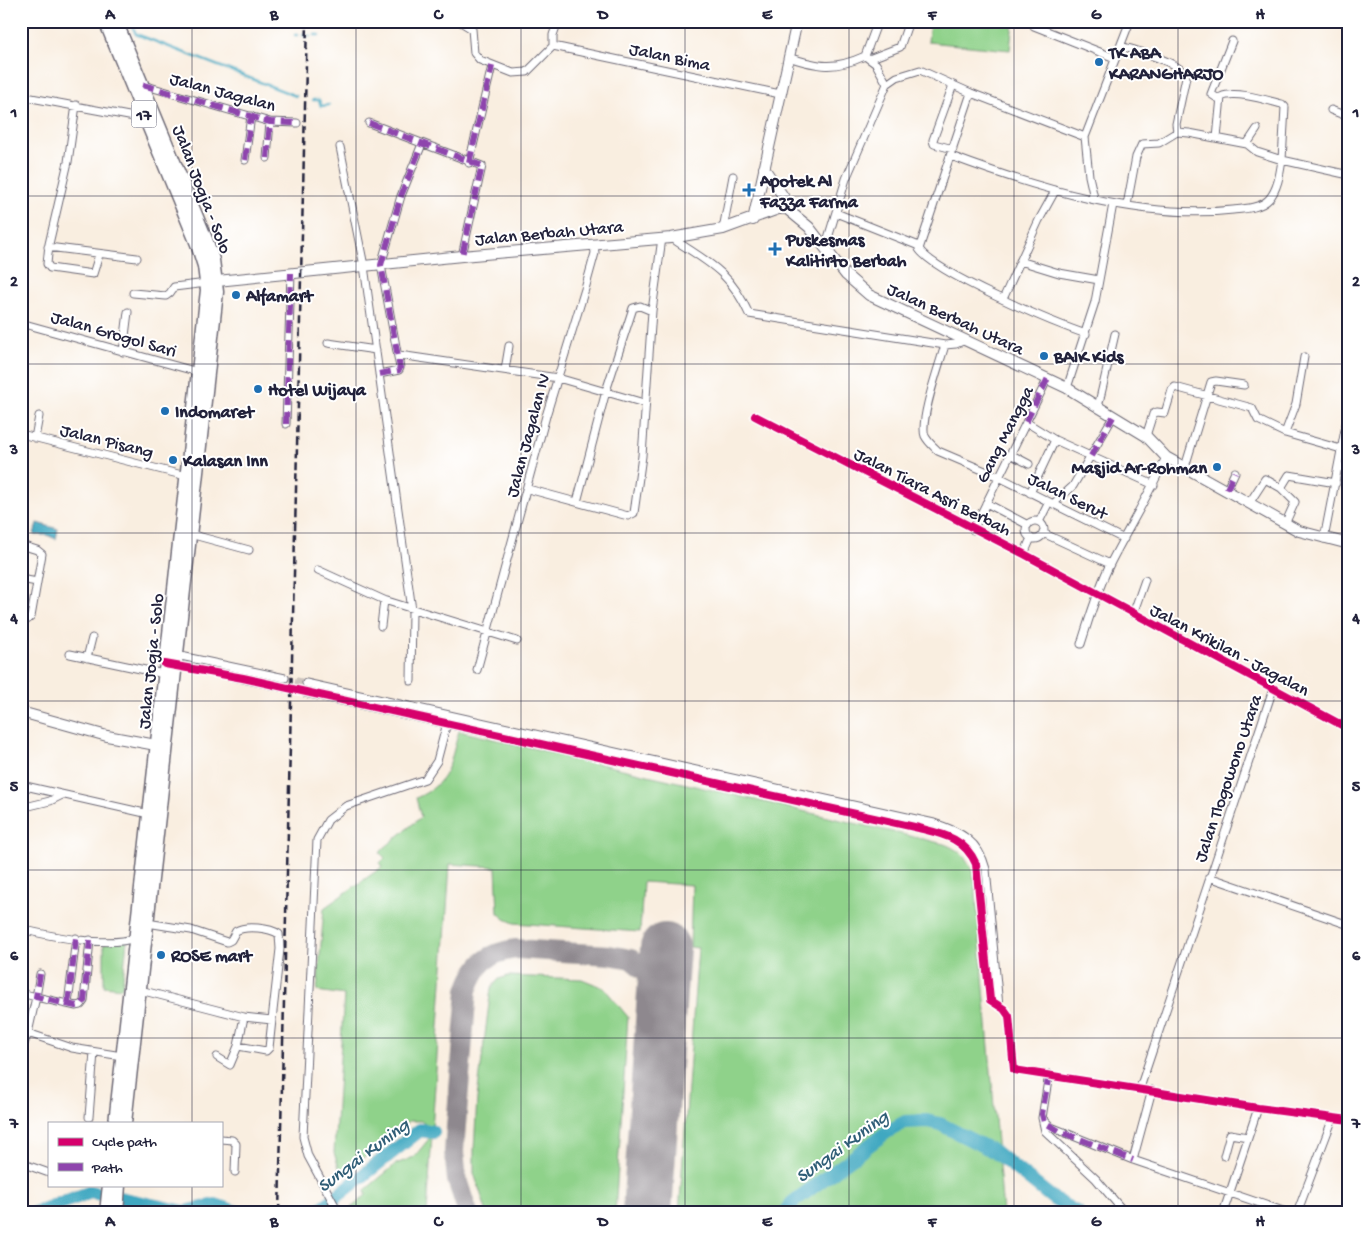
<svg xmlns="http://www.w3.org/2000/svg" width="1370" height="1234" font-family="'Gochi Hand',sans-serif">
<rect width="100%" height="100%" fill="#fff"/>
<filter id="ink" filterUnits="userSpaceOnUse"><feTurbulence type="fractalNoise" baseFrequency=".02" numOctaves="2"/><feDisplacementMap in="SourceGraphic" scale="10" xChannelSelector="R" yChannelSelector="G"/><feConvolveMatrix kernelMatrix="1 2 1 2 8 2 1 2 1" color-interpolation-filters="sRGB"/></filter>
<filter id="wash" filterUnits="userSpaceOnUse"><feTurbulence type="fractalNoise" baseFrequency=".0096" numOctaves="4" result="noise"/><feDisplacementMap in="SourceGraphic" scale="20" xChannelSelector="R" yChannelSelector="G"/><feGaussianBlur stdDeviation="1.12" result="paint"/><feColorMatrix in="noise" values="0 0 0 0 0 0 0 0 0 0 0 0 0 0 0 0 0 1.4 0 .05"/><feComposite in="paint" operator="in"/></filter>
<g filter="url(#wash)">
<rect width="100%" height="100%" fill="#f9eee0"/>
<path fill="#8fd28a" stroke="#587a62" d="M930,21H1013L1010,50L928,42Z
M459,731L944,844C963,851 971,862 975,882L1003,1213H679L698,948L690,947L692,885L643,882L640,932L514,923L505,919L498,913L496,867L450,864L432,1130L421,1121H409L342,1176L334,1153L344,995L317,991L324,908L382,867L380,863L385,858L380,853L383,849L421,817L416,798C450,783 449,764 459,731Z
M104,940L127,941L122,988L104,986Z
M508,976L582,979L604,988L628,1017L615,1213H487L474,1173V1150L477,1098L491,988L499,979Z
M432,1135L427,1213L350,1209L366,1195L365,1190L396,1164L414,1157Z"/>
<path fill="#41a8c1" stroke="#32657e" d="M37,523L58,529L56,539L47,535H34Z"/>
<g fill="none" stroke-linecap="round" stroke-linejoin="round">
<path stroke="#41a8c1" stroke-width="2.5" d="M130,21L136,34L296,96
M295,35H298
M303,35L305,36
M315,35H319
M309,36H310
M313,100H319L321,106L329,105"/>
<path stroke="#41a8c1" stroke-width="14" d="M34,1213L91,1192L185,1212L215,1205L239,1213
M316,1213L420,1130L433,1132
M784,1213L793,1202L887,1132L905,1122L927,1121L940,1124L995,1152L1055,1200L1078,1213"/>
<path stroke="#8e888e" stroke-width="20" d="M468,1213L457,1180L454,1151L467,990C477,963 487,953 516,949L609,955L631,959L649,974L657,989L660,1014"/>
<path stroke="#8e888e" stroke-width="50" d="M647,1213L665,948"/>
</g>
</g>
<g filter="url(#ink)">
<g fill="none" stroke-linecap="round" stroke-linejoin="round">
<path stroke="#cec5bf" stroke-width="7" stroke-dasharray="7 3.5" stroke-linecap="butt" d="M285,678L306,683
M285,688L305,693"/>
<defs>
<path id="street" d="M459,21L472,29L474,53L480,60L513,73L527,72L553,46
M1034,26L1115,58
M553,46L780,94
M553,46V35L558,21
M1121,46C1136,51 1182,62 1186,77L1176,124L1177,132
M865,56L878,21
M788,57C819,67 834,70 865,56L876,64L887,84L897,77L920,70L971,93L1085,137
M869,59L900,47L908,24
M143,85L270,122L297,123
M953,85L933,140L934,144L953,149
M21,92L26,97L21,103
M971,93L919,249C936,274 1054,323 1086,334
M26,97L145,119
M1221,97L1217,98L1211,94L1232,41
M76,105L68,162L49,244L47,264L50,268L93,274L99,255
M1331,110L1349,117
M369,123L482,166L462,256
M1247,144L1257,129
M340,147L364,266L412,610L411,681
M951,156C1036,188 1141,220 1233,210C1244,209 1261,208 1269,199C1278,189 1280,173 1282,160L1349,175
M267,158L270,122
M245,160L251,116
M469,163L492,66
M1094,198L1089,176L1085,137L1130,21
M1127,205L1136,157L1142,144L1159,143L1177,132L1189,133L1247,144L1257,152L1282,160L1285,107L1282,104C1266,100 1235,90 1221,97L1217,138
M836,213L919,246
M723,229L733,176
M674,237L676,241C712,264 731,274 749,314L945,345L956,344L965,340
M48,247L137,258
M825,248L846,179L887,84
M1020,261L1059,273L1099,280
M133,293L166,296L170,293L174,287L207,283
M1003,299L1039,220L1055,191
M21,323L198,372
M328,343L376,350
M945,345C940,363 919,421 925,436C928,442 934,447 938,451L999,477L1124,539
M123,352L128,312
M399,355L558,378L644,403
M505,370L509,346
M379,374L399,370L400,368L381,265L401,196L422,144
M1067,388L1095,302L1113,204
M1098,407L1115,334
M755,416L1024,554L1349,729
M1026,422L1055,440L1154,485
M286,424L291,273
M1285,433L1296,404L1304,357
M21,434L186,476
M1146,436L1153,414L1157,412L1165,413L1172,390L1175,387L1252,408L1258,420L1285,433L1341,449H1349
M35,438L39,416
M1010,454L1029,464
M1338,466L1349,468
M1185,467L1211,382L1216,381L1244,385
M1281,488L1295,502L1285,524
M528,489L628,516L634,513L642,456L652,311L662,238
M1227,489L1235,472
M1030,493L1055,440
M577,502L606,391L633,308L640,306L652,311
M1250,502L1265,479L1281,488L1289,475L1336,483
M986,503L1028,525
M1053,504L1073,486L1113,417
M1026 530a9 9 0 1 1 18 0a9 9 0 1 1-18 0Z
M1039,522L1049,502
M973,530L1048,378
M1043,533L1110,564
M190,534L249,550
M1324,539L1349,409L1346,366
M21,545L37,550L42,554L31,617L27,620L21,619
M1024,554L1031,538
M318,570L384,600L517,641
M21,579L37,582
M1133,614L1145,580
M381,626L384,600
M1081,644C1090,616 1098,588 1111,562C1129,527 1150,493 1166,457
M70,654L164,674
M176,655L285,678
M87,658L92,638
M173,664L285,688
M477,670L546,416L585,289L595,253L594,245
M306,683L934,823C960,831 979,841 986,869L999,1006
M305,693L919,828C943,834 965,838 976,864L990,1000L1004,1009L1009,1016L1014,1070L1258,1108L1349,1120
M21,785L149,814
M21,808L50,801L62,795
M1209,877L1349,925
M21,929C49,936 109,948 135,938
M40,974L36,997L76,1006L81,1005L84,1001L90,940
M140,990L244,1017L272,1020L280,949L279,934C270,928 246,925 236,931L231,940L227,942L191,930L147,923
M21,993L36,997L28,1033
M68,1004L76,938
M238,1046L244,1017
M21,1052L28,1033L72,1048L122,1056
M217,1057L230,1065L238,1046L266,1051L269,1048L272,1020
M1049,1074L1042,1118L1051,1127L1133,1160L1289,1213
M1140,1088L1273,689
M89,1117L94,1052
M1042,1118L1045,1131L1096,1179L1125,1213
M221,1139L232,1140L236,1144L235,1172
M1224,1156L1230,1134L1248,1137
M1133,1160L1152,1090
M21,1163L49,1173
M339,1213L308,1156L303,1137L317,840L328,820L346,806L425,779L437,761L448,719
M1223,1213L1258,1108
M1297,1213L1333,1118"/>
<path id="secondary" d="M764,168L787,202V209
M753,220L797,21
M217,281L462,256L671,238L723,229L778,209H787L809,227L846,275L869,295L1067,388L1146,436L1166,457L1299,531L1349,544
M21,712L107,736L156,745"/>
<path id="highway" d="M105,21L197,244L204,266L207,290L115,1123
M116,21L206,239L213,260L217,292L125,1123
M106,1213L109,1185
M117,1213L119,1185"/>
</defs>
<use href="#street" stroke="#6d6975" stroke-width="9"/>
<use href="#secondary" stroke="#6d6975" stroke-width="12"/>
<use href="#highway" stroke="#6d6975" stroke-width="15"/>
<use href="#street" stroke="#fff" stroke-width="7"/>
<use href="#secondary" stroke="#fff" stroke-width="10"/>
<use href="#highway" stroke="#fff" stroke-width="12"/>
<path stroke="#22223b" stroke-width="2.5" stroke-dasharray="8 4" stroke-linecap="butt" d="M279,1213L307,21"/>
<path stroke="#8e44ad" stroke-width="6" stroke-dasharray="12 6" stroke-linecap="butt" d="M143,85L270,122L297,123
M369,123L482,166L462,256
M267,158L270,122
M245,160L251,116
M469,163L492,66
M379,374L399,370L400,368L381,265L401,196L422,144
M1026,422L1048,378
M286,424L291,273
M1091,456L1113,417
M1227,489L1235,472
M40,974L36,997L76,1006L81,1005L84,1001L90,940
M68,1004L76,938
M1049,1074L1042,1114L1044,1122L1059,1131L1133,1160"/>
<defs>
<path id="cycleway" d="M755,416L1024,554L1349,729
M165,664L243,678L919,828C943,834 965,838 976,864L990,1000L1004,1009L1009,1016L1014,1070L1258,1108L1349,1120"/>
</defs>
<use href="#cycleway" stroke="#fff" stroke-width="11"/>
<use href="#cycleway" stroke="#d6006c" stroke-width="8"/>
</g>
</g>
<path fill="none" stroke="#22223b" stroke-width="1" stroke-opacity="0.55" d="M192,21V1123M356,21V1213M521,21V1213M685,21V1213M849,21V1213M1014,21V1213M1178,21V1213M21,196H1349M21,364H1349M21,533H1349M21,701H1349M21,870H1349M21,1038H1349M192,1185V1213"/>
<g fill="#1f6fb2" stroke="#fff" stroke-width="2">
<circle cx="1099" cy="62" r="5"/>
<path d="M746.5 182.5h5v5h5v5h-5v5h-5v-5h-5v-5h5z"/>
<path d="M772.5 241.5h5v5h5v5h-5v5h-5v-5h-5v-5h5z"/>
<circle cx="236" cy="295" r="5"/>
<circle cx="1044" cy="356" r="5"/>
<circle cx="258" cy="389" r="5"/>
<circle cx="165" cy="411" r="5"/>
<circle cx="173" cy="460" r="5"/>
<circle cx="1217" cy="467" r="5"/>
<circle cx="161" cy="955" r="5"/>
</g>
<g text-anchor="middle" stroke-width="4" stroke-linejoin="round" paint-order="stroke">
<rect fill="#fff" stroke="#646476" stroke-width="1" x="131.5" y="100.5" width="25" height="27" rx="4"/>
<g font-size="16" font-weight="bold" fill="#22223b">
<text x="144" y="120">17</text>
</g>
<g font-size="18" font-weight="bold" fill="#22223b" stroke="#fff" text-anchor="start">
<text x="1109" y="58">TK ABA<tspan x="1109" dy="21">KARANGHARJO</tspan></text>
<text x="760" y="186">Apotek Al<tspan x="760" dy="21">Fazza Farma</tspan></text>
<text x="786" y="245">Puskesmas<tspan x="786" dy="21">Kalitirto Berbah</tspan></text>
<text x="246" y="301">Alfamart</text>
<text x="1054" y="362">BAIK Kids</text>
<text x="268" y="395">Hotel Wijaya</text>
<text x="175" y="417">Indomaret</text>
<text x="183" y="466">Kalasan Inn</text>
<text x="1207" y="473" text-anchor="end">Masjid Ar-Rohman</text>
<text x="171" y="961">ROSE mart</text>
</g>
<g font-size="18" fill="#22223b" stroke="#fff">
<text transform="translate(670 56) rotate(12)" y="6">Jalan Bima</text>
<text transform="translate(223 91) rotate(15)" y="6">Jalan Jagalan</text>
<text transform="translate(203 189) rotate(69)" y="6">Jalan Jogja - Solo</text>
<text transform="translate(549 232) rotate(-5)" y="6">Jalan Berbah Utara</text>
<text transform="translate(956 318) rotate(25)" y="6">Jalan Berbah Utara</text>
<text transform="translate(114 333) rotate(16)" y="6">Jalan Grogol Sari</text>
<text transform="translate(1004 434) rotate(-63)" y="6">Gang Mangga</text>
<text transform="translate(527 435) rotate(-75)" y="6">Jalan Jagalan IV</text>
<text transform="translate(107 440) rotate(14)" y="6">Jalan Pisang</text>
<text transform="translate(933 491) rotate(27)" y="6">Jalan Tiara Asri Berbah</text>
<text transform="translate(1068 495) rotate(26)" y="6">Jalan Serut</text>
<text transform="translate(1230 649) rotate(28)" y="6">Jalan Krikilan - Jagalan</text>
<text transform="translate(150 661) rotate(-84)" y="6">Jalan Jogja - Solo</text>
<text transform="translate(1227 778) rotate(-71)" y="6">Jalan Tlogowono Utara</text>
</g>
<g font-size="19" font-style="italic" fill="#305e77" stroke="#fff">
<text transform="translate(841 1145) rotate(-36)" y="7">Sungai Kuning</text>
<text transform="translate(362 1154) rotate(-37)" y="7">Sungai Kuning</text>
</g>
</g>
<rect width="1370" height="1234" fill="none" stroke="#fff" stroke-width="55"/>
<rect x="48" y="1122" width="175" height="65" fill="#ffffff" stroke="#a7a7b1"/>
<rect x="58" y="1138" width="25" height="8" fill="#d6006c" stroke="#a7a7b1"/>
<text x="92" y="1146" font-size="15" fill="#22223b">Cycle path</text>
<rect x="58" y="1163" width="25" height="8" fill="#8e44ad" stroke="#a7a7b1"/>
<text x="92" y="1172" font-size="15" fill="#22223b">Path</text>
<rect x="28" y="28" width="1314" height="1178" fill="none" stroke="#22223b" stroke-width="2"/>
<g font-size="16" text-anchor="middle" font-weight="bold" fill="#22223b">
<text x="110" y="19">A</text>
<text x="274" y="19">B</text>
<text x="438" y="19">C</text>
<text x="603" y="19">D</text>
<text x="767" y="19">E</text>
<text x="932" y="19">F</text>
<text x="1096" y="19">G</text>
<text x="1260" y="19">H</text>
<text x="14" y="117">1</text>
<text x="1356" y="117">1</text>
<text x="14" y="286">2</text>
<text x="1356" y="286">2</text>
<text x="14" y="454">3</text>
<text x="1356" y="454">3</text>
<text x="14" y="623">4</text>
<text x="1356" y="623">4</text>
<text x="14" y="791">5</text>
<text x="1356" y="791">5</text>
<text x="14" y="960">6</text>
<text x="1356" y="960">6</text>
<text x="14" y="1128">7</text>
<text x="1356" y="1128">7</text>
<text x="110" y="1226">A</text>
<text x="274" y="1226">B</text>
<text x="438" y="1226">C</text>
<text x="603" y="1226">D</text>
<text x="767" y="1226">E</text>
<text x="932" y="1226">F</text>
<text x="1096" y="1226">G</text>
<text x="1260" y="1226">H</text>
</g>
</svg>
